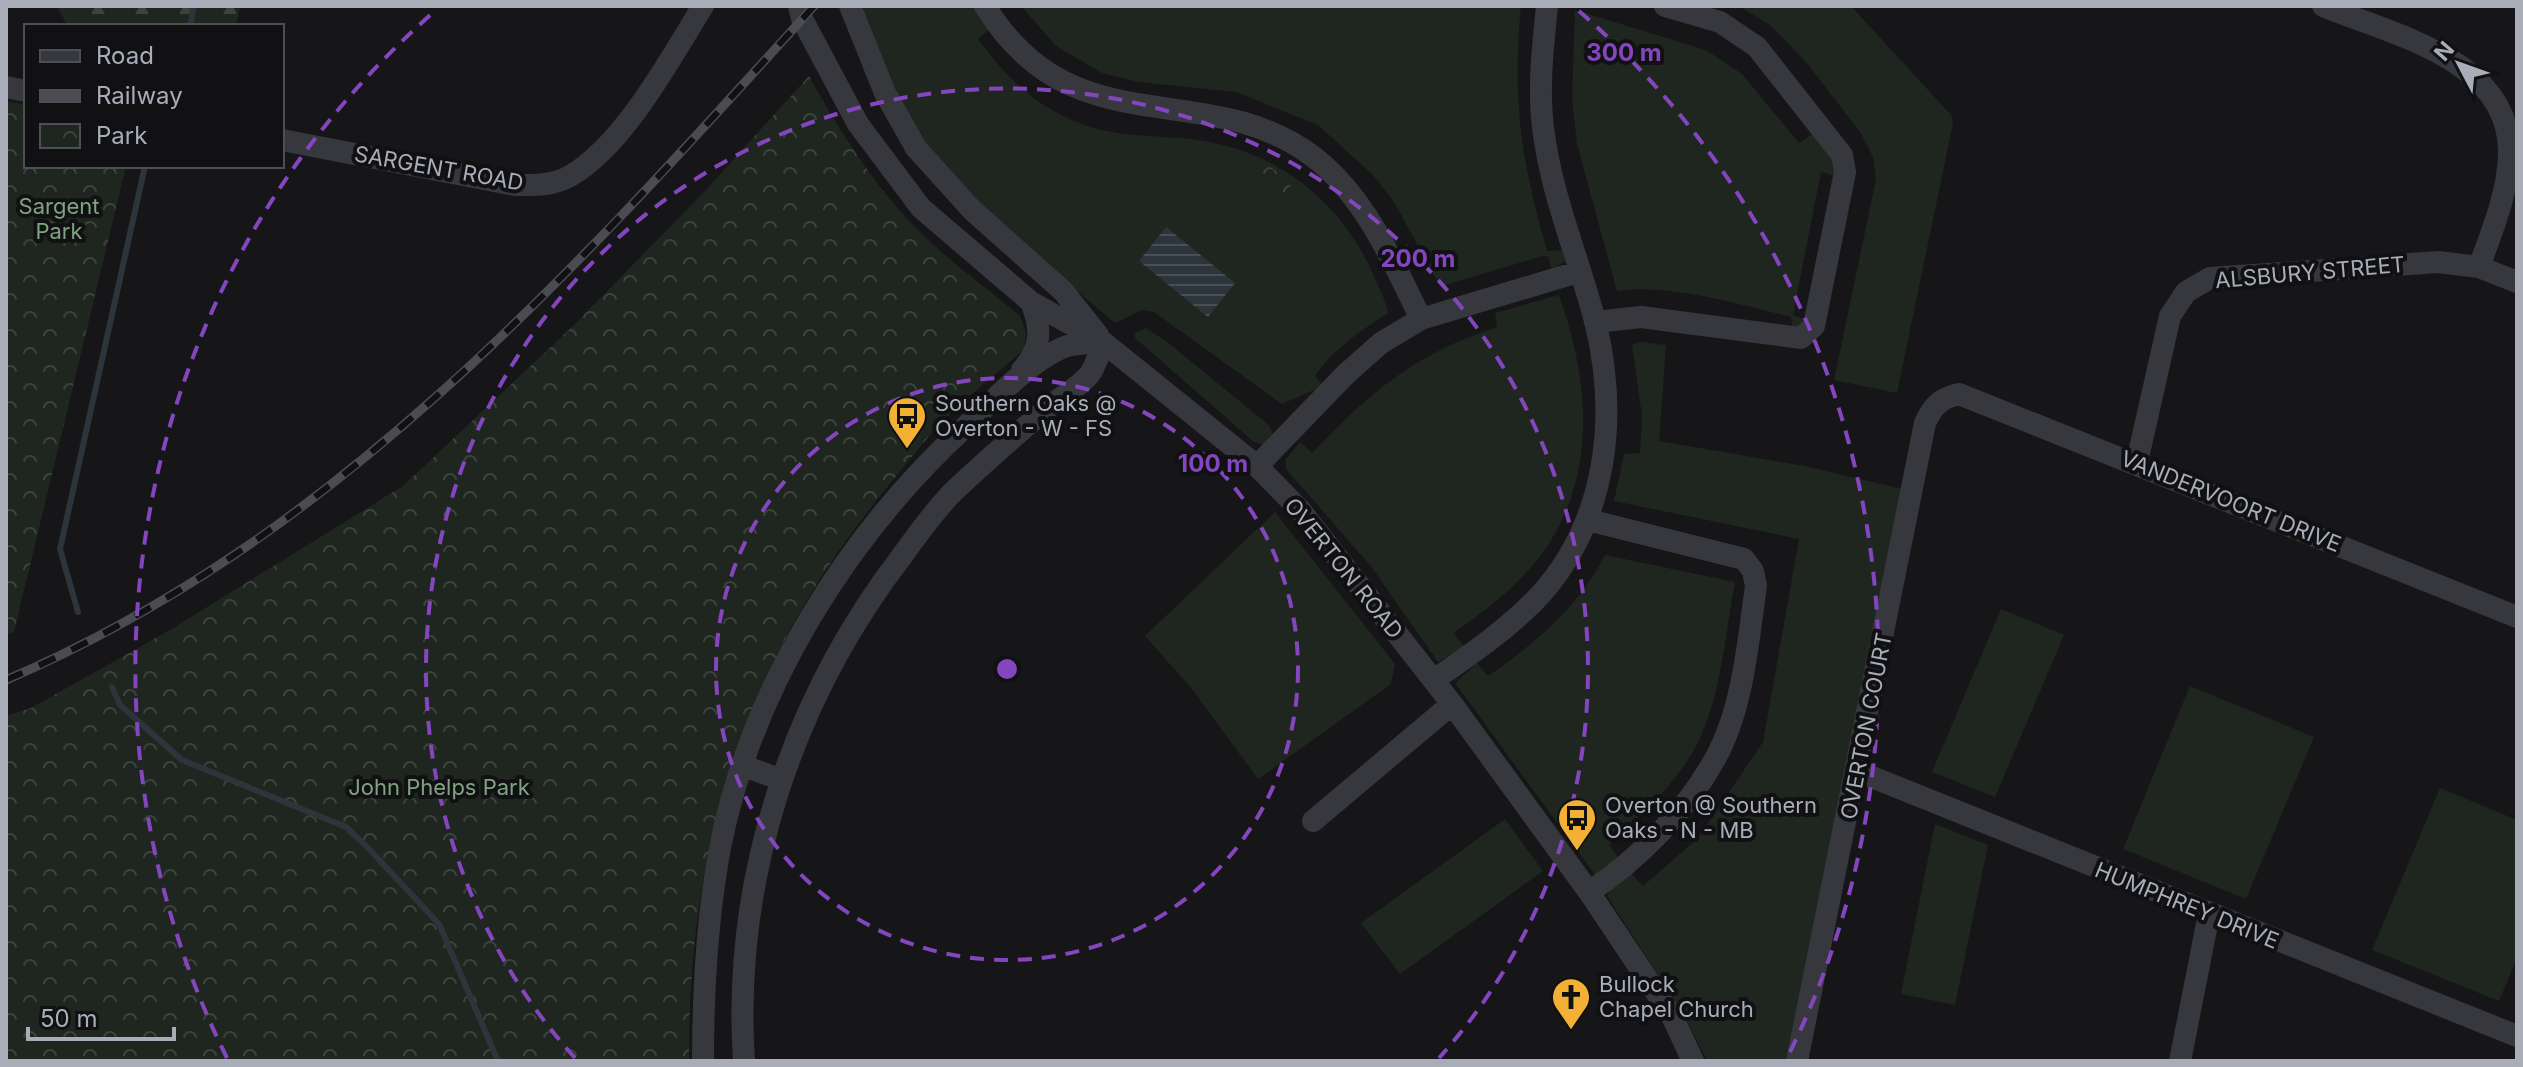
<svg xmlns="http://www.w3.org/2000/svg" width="2523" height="1067" font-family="Inter,sans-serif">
<defs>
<pattern id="forest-firs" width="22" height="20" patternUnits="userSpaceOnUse" patternTransform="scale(2)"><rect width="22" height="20" fill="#1e261f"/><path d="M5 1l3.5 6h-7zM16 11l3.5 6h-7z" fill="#3c433d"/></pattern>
<pattern id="park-crowns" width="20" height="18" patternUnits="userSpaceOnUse" patternTransform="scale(2)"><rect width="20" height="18" fill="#1e261f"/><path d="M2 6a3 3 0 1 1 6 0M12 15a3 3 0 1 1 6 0" fill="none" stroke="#3c433d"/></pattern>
<pattern id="water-rules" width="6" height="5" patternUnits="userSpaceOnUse" patternTransform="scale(2)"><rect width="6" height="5" fill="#2c353c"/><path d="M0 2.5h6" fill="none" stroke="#485056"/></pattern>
</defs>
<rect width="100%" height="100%" fill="#161618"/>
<path fill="#1e261f" d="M863,6H975L990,29L978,39C1006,77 1034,105 1079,123C1119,139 1163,134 1204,141C1281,154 1341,202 1373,274C1378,286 1386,300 1388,313C1362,330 1333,349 1315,376L1323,386L1282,404L1154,312L1142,310L1115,323L1033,254L928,157L865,29Z
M1021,6H1521C1512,104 1521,157 1547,251L1563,250L1565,262L1552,269L1548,257L1543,256L1445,285L1439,284L1394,202L1374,176L1318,125L1236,92L1138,82L1102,73L1056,46Z
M1739,6H1851L1951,115L1953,123L1897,393L1834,380L1876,179L1873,157L1860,132L1806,62L1771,26Z
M1575,10L1706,50L1742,74L1799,143L1813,133L1833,159L1836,176L1821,172L1793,315L1807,320L1793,333L1791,317C1741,305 1669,283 1617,291L1577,144L1572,98Z
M1559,295C1593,390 1599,496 1524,575C1503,598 1478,615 1454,633L1464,647L1438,662L1370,565L1286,469V459L1300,442L1312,453C1371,391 1415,354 1497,327L1495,313Z
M1146,328L1166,341L1270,426L1273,434L1264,445L1254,442L1135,338V333Z
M1641,342L1666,345L1659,441L1805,466L1902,489L1787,1061H1707L1684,1015L1607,896L1611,888L1631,873L1643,886L1698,838L1763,742L1799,539L1614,501L1624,454L1640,453L1642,416L1632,345Z
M1275,512L1395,664L1391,684L1258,779L1192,689L1145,636Z
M1605,555L1735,582C1726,629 1721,694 1700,738C1680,780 1644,814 1609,844L1619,859L1596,876L1455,683L1477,663L1488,676C1535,643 1578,608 1605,555Z
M2001,609L2064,635L1995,797L1932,772Z
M2190,686L2314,737L2246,899L2123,849Z
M2440,788L2517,820V958L2499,1001L2372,950Z
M1505,819L1543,871L1400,974L1361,923Z
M1935,824L1988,845L1955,1005L1901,994Z"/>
<path fill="url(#forest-firs)" d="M57,6H240L236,26H68Z"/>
<path fill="url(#park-crowns)" d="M809,76C840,132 874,186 920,232C951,263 987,288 1020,316L1026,333L1024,349C1002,370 978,388 956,408C930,433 907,463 884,491C745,661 688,843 689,1061H6V716L31,708L170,630L403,486L573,326L704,192Z
M6,101L26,105V166H126L14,632L6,635Z
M1269,166L1291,182L1289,196L1269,195L1259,187L1257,176Z"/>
<path fill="url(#water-rules)" d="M1166,227L1235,283L1208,317L1139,261Z"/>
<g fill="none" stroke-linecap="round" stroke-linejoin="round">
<path stroke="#2c353c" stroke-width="6" d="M190,26L194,6
M78,612L60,549L145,166
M112,687L120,705L182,760L346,827L369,849L439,924L498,1061"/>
<path stroke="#37383d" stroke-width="22" d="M799,6L802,19L858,124L921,208L1031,302L1103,342L1257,466L1301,511L1452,704L1589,892L1672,1016L1693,1061
M850,6L885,93L916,148L972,210L1063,291L1098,335
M985,6C1074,151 1206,74 1315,158C1366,198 1393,262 1421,319
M2323,6C2394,35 2512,60 2509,155C2508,193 2492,231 2479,267
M6,87L26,91
M282,140L515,185C533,185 553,186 570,176C624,145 670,59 703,6
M1595,322L1641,317L1801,338L1814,326L1845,172L1842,155L1757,47L1720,22L1665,6
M1022,370C1042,347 1042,329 1031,302
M2137,462L2170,316L2186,292L2210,278L2438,262L2479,267L2517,282
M1257,466L1346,374L1381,343L1421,319L1578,272
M1588,520L1744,559L1753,571L1756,586C1748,642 1743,709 1715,759C1687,810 1638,860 1589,892
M1434,680C1470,655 1512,626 1542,593C1607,519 1618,418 1596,325C1579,258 1551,196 1543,127C1538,88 1543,45 1547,6
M744,766L782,780
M1857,771L2517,1036
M1313,821L1452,704
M703,1061C703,988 707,915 721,843C753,687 846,537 963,429C990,404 1031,359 1067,346C1078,343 1092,343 1103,342
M744,1061C732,880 792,699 902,556C917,535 933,513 951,494C983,463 1017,434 1051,405C1063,396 1079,387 1089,375C1096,367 1099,352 1103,342
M1797,1061L1925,423C1933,406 1939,399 1959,394L2517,617
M2180,1061L2209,914"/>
<defs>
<path id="rail" d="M6,680C337,539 578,267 814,6"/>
</defs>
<use href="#rail" stroke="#4a4c52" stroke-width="9"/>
<use href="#rail" stroke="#111113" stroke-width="6" stroke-dasharray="18" stroke-linecap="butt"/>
</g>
<g fill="none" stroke="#8446be" stroke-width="4" stroke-dasharray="14 10">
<circle cx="1007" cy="669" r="291"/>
<path d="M575 1058A581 581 0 1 1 1439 1058"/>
<path d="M227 1058A872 872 0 0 1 435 11M1579 11A872 872 0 0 1 1787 1058"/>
</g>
<defs>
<symbol id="bus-pin" viewBox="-11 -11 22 30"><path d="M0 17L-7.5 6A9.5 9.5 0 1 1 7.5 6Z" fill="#f2b134" stroke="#111113"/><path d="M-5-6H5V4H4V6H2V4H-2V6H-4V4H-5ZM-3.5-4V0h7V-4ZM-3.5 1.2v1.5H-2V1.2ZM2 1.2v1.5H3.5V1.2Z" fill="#111"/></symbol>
<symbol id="church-pin" viewBox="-11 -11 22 30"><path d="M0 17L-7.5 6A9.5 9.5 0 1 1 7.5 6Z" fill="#f2b134" stroke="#111113"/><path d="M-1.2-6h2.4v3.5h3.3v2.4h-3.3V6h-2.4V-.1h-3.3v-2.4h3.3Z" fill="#111"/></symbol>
</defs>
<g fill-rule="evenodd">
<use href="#bus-pin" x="885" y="394" width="44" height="60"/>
<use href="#bus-pin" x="1555" y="796" width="44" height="60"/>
<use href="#church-pin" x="1549" y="975" width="44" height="60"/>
</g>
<g text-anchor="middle" stroke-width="8" stroke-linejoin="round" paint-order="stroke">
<g font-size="22" fill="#a8adb8" stroke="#111113">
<text transform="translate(439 168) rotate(10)" y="8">SARGENT ROAD</text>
<text transform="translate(2310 272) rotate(-5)" y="8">ALSBURY STREET</text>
<text transform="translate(2231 501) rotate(22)" y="8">VANDERVOORT DRIVE</text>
<text transform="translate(1344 568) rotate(51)" y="8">OVERTON ROAD</text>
<text transform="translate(1866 726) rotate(-79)" y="8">OVERTON COURT</text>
<text transform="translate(2187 905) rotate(22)" y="8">HUMPHREY DRIVE</text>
</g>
<g font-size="22" fill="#7fa381" stroke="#111113">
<text x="59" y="214">Sargent<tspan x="59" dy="25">Park</tspan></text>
<text x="439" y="795">John Phelps Park</text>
</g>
<g font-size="22" fill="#a8adb8" stroke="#111113" text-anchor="start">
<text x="935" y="411">Southern Oaks @<tspan x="935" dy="25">Overton - W - FS</tspan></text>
<text x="1605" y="813">Overton @ Southern<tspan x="1605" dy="25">Oaks - N - MB</tspan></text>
<text x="1599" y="992">Bullock<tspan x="1599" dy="25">Chapel Church</tspan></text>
</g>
</g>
<circle cx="1007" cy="669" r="12" fill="#8446be" stroke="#111113" stroke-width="4"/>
<g font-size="24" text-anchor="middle" font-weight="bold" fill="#8446be" stroke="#111113" stroke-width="8" stroke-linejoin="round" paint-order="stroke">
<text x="1624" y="61">300 m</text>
<text x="1418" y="267">200 m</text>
<text x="1213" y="472">100 m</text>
</g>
<rect width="2523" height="1067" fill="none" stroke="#a8adb8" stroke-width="16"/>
<rect x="24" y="24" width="260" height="144" fill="#111113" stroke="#4d4f55" stroke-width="2"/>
<rect x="40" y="50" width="40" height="12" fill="#37383d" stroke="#4d4f55" stroke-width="2"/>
<text x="96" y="64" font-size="24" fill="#a8adb8">Road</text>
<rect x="40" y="90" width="40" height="12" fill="#4a4c52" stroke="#4d4f55" stroke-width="2"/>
<text x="96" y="104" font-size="24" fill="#a8adb8">Railway</text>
<rect x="40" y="124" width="40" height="24" fill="url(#park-crowns)" stroke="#4d4f55" stroke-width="2"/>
<text x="96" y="144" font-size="24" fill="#a8adb8">Park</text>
<g transform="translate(2459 64) rotate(311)" stroke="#111113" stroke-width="6" paint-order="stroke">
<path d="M0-6L14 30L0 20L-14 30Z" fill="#a8adb8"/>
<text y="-12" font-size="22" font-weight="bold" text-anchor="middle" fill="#a8adb8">N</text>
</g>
<path d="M28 1027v12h146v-12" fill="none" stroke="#a8adb8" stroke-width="4"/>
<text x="40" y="1027" font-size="24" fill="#a8adb8" stroke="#111113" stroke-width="6" paint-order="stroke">50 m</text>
</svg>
